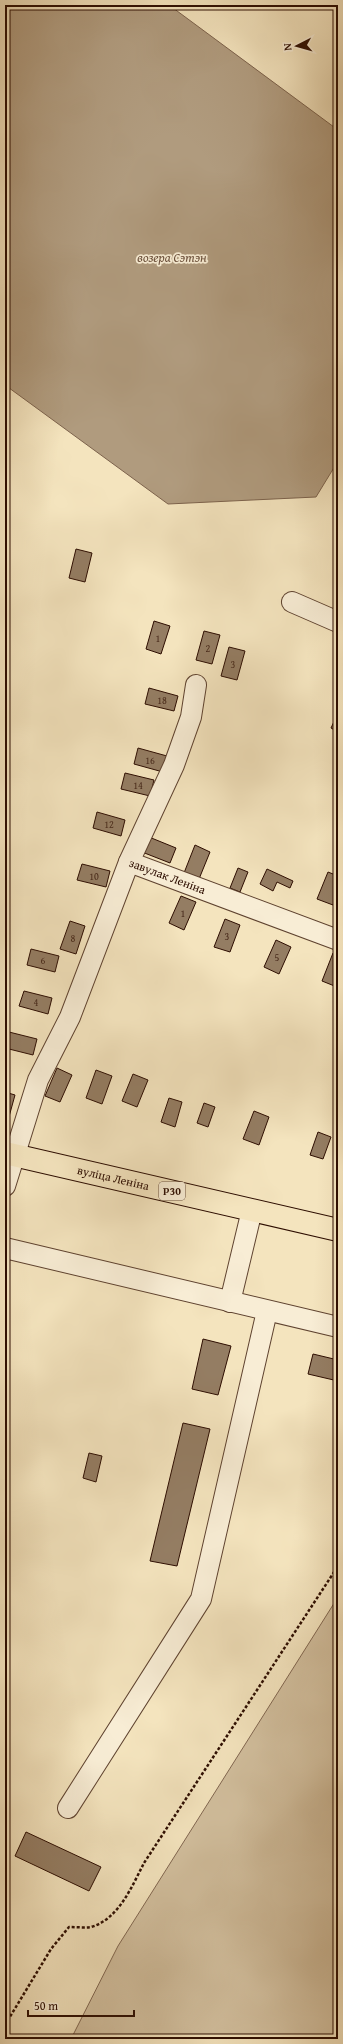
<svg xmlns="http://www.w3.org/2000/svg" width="343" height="2044" font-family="'Gentium Book Plus',serif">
<rect width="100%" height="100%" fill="#f4e4be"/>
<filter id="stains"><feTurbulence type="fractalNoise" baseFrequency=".005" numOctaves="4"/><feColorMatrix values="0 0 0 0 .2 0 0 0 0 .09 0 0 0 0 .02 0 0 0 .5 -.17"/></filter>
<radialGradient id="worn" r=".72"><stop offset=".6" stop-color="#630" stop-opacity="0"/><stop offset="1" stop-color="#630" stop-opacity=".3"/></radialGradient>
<path fill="#d2bf9e" stroke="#806650" d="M338,1597V2039H71L118,1946Z"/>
<path fill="#b09b7e" stroke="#7c624c" d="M5,5H169L338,130V461L316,497L168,504L5,385Z"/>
<path fill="#947d63" stroke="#2d0d01" d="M76,549L92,553L85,582L69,578Z
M154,621L170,626L161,654L146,649Z
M204,631L220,635L212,664L196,660Z
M229,647L245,651L237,680L221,676Z
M149,688L178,696L174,711L145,704Z
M338,713V732L331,728Z
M138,748L167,756L163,772L134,764Z
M125,773L154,780L150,796L121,789Z
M97,812L125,820L121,836L93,828Z
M149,837L176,848L170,863L142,852Z
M195,845L210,852L199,879L184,873Z
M82,864L110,871L106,887L77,880Z
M238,868L248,872L240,892L230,888Z
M267,869L293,881L290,888L277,882L273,891L260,884Z
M328,872L338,876V890L333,905L317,899Z
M181,896L196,902L184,930L169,923Z
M225,919L240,925L230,952L214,947Z
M70,921L85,926L76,954L60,949Z
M276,940L291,947L279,974L264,967Z
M31,949L59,956L55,972L27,965Z
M333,953L338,955L337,987L322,981Z
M24,991L52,998L48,1014L19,1006Z
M9,1032L37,1039L33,1055L5,1048Z
M57,1068L72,1075L60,1102L45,1096Z
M96,1070L112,1076L102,1104L86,1098Z
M133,1074L148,1080L137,1107L122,1101Z
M5,1092L15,1095L7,1124L5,1123Z
M169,1098L182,1102L175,1127L161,1122Z
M204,1103L215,1107L208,1127L197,1123Z
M254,1111L269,1117L259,1145L243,1139Z
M318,1132L331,1137L323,1159L310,1155Z
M203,1339L231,1346L218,1395L192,1389Z
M313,1354L338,1360V1381L308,1374Z
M183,1423L210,1429L177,1566L150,1561Z
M89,1453L102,1456L96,1482L83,1478Z
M26,1832L101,1867L89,1891L15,1856Z"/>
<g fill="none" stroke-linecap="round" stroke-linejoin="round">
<defs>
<g id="minor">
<path d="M292,602L338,622"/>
<path id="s1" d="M129,862L338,940"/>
<path d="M5,1186L38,1080L70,1017L129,862L174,765L191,717L196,685"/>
<path d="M5,1248L338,1327"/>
<path d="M230,1302L252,1210"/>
<path d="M68,1808L201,1599L267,1311"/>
</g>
<g id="major">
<path id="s2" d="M5,1153L338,1230"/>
</g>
</defs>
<use href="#minor" stroke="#5f4330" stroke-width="22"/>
<use href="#major" stroke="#2d0d01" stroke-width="24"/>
<path stroke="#2d0d01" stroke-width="2.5" stroke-dasharray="3 2" stroke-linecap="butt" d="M5,2025L51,1949L69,1927C76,1927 84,1928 91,1927C119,1919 132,1886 144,1863L338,1566"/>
<use href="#minor" stroke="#f8edd5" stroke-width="20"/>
<use href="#major" stroke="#f4e4be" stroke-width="22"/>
</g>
<g text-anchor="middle" stroke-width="3.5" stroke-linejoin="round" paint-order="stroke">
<g font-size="10" fill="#47291a">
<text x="158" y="642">1</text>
<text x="208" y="652">2</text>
<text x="233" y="668">3</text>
<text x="162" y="704">18</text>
<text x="150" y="764">16</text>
<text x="138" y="789">14</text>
<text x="109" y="828">12</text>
<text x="94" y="880">10</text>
<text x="183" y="917">1</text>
<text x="227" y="940">3</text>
<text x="73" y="942">8</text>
<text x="277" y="961">5</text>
<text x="43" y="964">6</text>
<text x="36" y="1006">4</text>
</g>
<rect fill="#f8edd5" stroke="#6a5041" stroke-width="1" x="159" y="1182" width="26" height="18" rx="3"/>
<g font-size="11" font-weight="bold" fill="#2d0d01">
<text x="172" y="1195">Р30</text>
</g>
<g font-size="12" fill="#2d0d01" stroke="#f8edd5">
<text dy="4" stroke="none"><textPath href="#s1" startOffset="41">завулак Леніна</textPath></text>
<text dy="4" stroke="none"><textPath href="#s2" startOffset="111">вуліца Леніна</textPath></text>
</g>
<g font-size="13" font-style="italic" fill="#684d39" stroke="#f8edd5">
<text x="172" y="262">возера Сэтэн</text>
</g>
</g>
<rect width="343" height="2044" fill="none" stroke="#f4e4be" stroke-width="20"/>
<rect x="6" y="6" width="331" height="2032" fill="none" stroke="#2d0d01" stroke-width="2"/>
<rect x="10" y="10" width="323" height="2024" fill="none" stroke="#2d0d01"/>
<g transform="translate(297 46) rotate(264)" stroke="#f8edd5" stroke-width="3" paint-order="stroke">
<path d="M0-3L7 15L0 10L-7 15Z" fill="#2d0d01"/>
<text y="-6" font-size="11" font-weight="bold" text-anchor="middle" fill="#2d0d01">N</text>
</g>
<path d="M28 2010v6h106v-6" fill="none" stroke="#2d0d01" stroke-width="2"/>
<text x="34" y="2010" font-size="12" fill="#2d0d01" stroke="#f8edd5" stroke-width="3" paint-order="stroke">50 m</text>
<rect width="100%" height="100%" filter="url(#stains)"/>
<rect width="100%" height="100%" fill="url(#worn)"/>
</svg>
